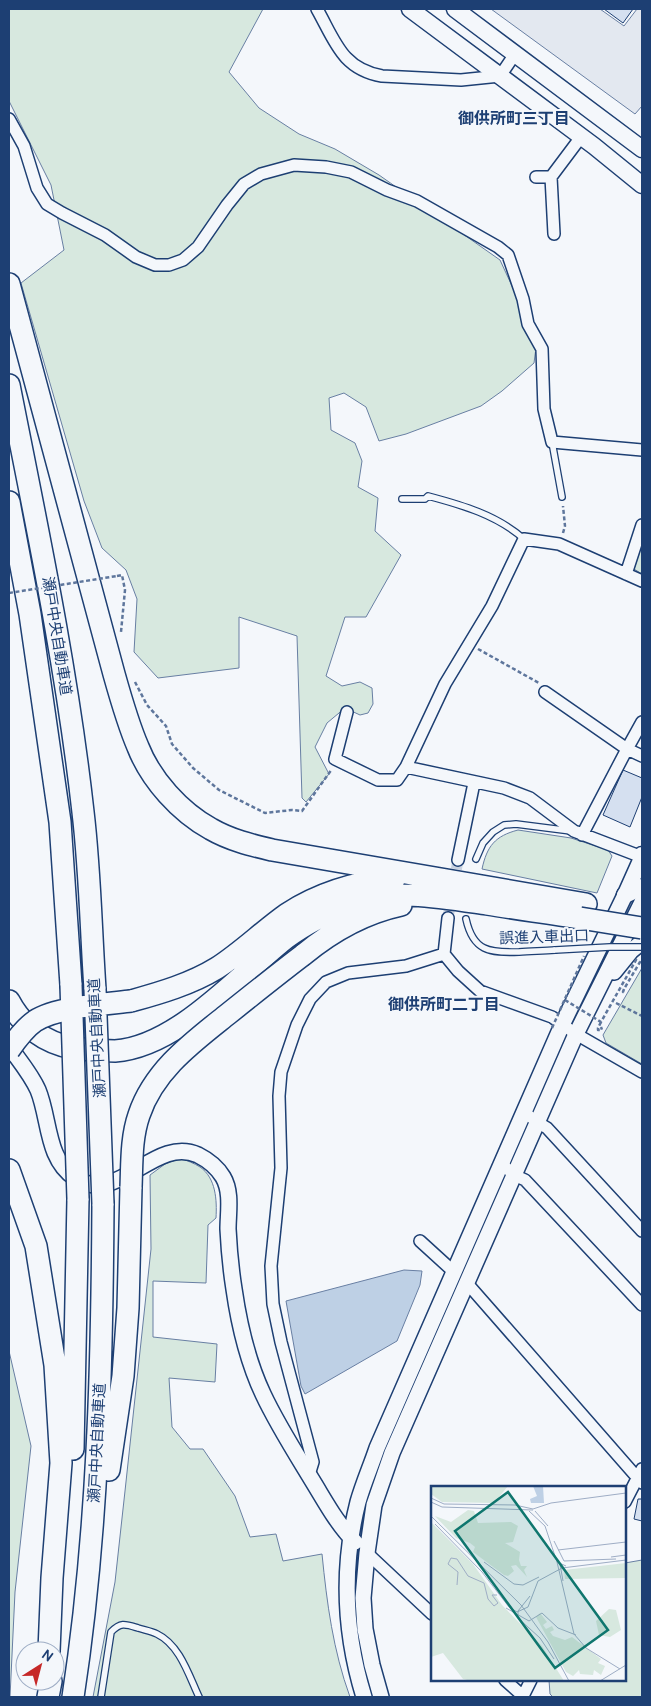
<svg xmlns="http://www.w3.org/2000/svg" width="651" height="1706" font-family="Cabin,'Noto Sans JP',sans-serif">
<rect width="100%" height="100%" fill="#f4f7fb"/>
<path fill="#d7e8df" stroke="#687fa3" d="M9,9H263L229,72L259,108L299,134L335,149L379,175L500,260L537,340L534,363L502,391L481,406L406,434L379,441L366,407L344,393L329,398L331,430L355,443L362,461L358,487L378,498L375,531L401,555L366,617H345L326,676L342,686L360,682L372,688L373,704L368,713L360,715L345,708L327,723L315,747L329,774L306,802L302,798L297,636L239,617V668L158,678L134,652L137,599L126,570L102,548L84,501L21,283L64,250L51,185L9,101Z
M642,544V574L634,569Z
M518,830L571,838L608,850L612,856L597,893L482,869C487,846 495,836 518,830Z
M642,968V1064L606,1043L603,1035Z
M181,1158C187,1161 194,1163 200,1167C216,1178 217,1200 216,1218L208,1225L206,1283L153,1281V1337L217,1344L215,1382L169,1378L172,1427L190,1449H203L235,1496L250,1537L276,1534L283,1561L322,1554C327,1604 333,1650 350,1697H93L115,1582L125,1491L151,1249L150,1175L165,1164Z
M9,1351L31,1446L15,1592L10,1697H9Z
M642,1560V1697H553L550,1694L549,1680H625V1563Z"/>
<path fill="#e3e8f0" stroke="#687fa3" d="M491,9H600L624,26L637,9H642V106L635,114Z"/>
<path fill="#bed0e5" stroke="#687fa3" d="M404,1270L422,1271L420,1285L397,1341L305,1394L301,1386L286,1301Z"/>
<path fill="#d5e0f0" stroke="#1d3f73" d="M604,9H633L623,23Z
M623,770L642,778V797L630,827L603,815Z
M638,1499H642V1521L634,1519Z"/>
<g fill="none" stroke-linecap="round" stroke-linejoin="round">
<path stroke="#c9d2e0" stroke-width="11" stroke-dasharray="11 5.5" stroke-linecap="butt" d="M448,918L458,860"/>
<defs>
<path id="service" d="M552,442L562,497
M402,499H425L428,496C462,505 497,515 524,539
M476,859L483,843L493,832L504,825L516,824L571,831
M466,919C473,951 489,953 519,952C531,951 543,951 555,950
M101,1697L111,1632C121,1622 125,1624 138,1628C144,1630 151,1631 157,1634C180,1645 189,1676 199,1697"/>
<path id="minor" d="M317,9C335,41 342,69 382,76L461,80L500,76L515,54
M9,119L24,146L37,188L47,204L62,213L105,235L136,257L155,265H169L183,260L198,247L227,205L244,184L261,174L294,165L326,167L351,172L387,190L417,201L498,247L508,255L523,299L528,324L542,349L544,409L552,442L642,450
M536,177H551L581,137
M551,177L554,234
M626,574L642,525
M545,692L627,749L582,835
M347,712L335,759L378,780H397L406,767L445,684L492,606L524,539L559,544L642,581
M642,722L627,749L642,756
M406,767L504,788L530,798L574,831L642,857
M458,860L474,783
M448,918L444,954L458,971L480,991L552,1017L576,1034L642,1072
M524,1112L537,1122L547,1128L642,1231
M502,1164L514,1175L525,1180L642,1305
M420,1241L454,1272
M466,1282L642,1483
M309,1475L313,1462L281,1342L273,1304L271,1266L281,1168L279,1096L281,1072L297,1025L310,999L326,982L348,973L406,966L444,954
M625,1502L642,1469
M367,1553L432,1614
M505,1680L524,1697
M523,1696L531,1680"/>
<path id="tertiary" d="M614,972L631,951L642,942
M9,1046C18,1059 31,1074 38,1090C50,1119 46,1159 75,1178C118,1207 154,1135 198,1155C208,1160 217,1167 223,1177C232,1192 228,1213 228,1229C229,1249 231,1270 234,1289C239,1324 248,1362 263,1394C277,1424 295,1452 312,1480C325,1501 337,1524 355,1542
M364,1697C344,1632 341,1569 358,1502C363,1484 371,1466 377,1448L562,1025L625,895L642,857
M381,1697L372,1665L365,1629L363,1598L367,1553L374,1505L392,1453L576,1034L642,902"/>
<path id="secondary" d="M410,9L594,146L642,185
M455,9L642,149
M642,855V859
M625,895L642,887"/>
<path id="motorway" d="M9,284L114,674C121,699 128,724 138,747C151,780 180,812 211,829C230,840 251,845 272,850L586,904
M9,385C37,527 67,668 83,812C90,870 91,931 95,989
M9,502L30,614L60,822L71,985
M303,955C332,931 364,913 401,905
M9,1001C22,1026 45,1043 73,1048C87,1050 101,1051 115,1051C177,1047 239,975 286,938C303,925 332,910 352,902C392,888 446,898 487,904C518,909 549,913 580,918
M131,1001C160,993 191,984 217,968C242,952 263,931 287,914C321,892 356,882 395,878
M9,1170L36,1246L55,1365L61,1463L52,1578L49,1651
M73,1449L78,1199
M109,1470L123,1376L128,1308L131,1187
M48,1697L51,1681
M73,1697C98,1534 102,1369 103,1204"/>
</defs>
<use href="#service" stroke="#1d3f73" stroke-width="8"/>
<use href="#minor" stroke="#1d3f73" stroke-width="14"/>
<use href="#tertiary" stroke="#1d3f73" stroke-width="18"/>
<use href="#secondary" stroke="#1d3f73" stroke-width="19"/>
<use href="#motorway" stroke="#1d3f73" stroke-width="24"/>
<path stroke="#5e769c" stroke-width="2.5" stroke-dasharray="4 2.5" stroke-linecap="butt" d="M563,533L565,526L563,506
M117,576L122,575L125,590L121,632
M478,649L539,683
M135,682L147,705L166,726L172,744L193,768L219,790L265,813L292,810L302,811L332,769
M624,989L623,992L625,993
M616,1003L642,1016
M601,1022L598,1028V1030H602L601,1027"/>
<use href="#service" stroke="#f4f7fb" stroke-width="5.5"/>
<use href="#minor" stroke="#f4f7fb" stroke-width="11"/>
<use href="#tertiary" stroke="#f4f7fb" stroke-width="15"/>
<use href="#secondary" stroke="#f4f7fb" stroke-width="16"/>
<use href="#motorway" stroke="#f4f7fb" stroke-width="21"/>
<defs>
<path id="service-bridge" d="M555,950L610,947H642"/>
<path id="motorway-bridge" d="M580,918L642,928
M71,985L78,1199
M95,989L103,1204
M9,1050C16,1040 25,1028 35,1021C56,1007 106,1004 131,1001
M131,1187C132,1163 131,1138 139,1115C154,1070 193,1042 228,1014C253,994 278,974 303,955"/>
</defs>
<use href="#service-bridge" stroke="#1d3f73" stroke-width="8" stroke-linecap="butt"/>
<use href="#motorway-bridge" stroke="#1d3f73" stroke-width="24" stroke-linecap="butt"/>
<path stroke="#5e769c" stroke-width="2.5" stroke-dasharray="4 2.5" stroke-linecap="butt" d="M9,593L117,576
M565,1000L601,1022L636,960L640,962L624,989
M552,1028L584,956"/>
<use href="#service-bridge" stroke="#f4f7fb" stroke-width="5.5"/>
<use href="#motorway-bridge" stroke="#f4f7fb" stroke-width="21"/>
</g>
<g text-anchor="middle" stroke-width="4" stroke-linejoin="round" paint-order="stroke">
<g font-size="15" fill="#1d3f73" stroke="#f4f7fb">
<text transform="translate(57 636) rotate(81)" y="5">瀬戸中央自動車道</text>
<text transform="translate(544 937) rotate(-2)" y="5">誤進入車出口</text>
<text transform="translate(97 1038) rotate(-93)" y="5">瀬戸中央自動車道</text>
<text transform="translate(97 1443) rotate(-87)" y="5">瀬戸中央自動車道</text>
</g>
<g font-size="16" font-weight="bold" fill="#1d3f73" stroke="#f4f7fb">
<text x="514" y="124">御供所町三丁目</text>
<text x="444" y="1010">御供所町二丁目</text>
</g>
</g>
<g transform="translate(431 1486)">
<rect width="195" height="195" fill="#f4f7fb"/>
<path d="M0,0H77L63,17L11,16L0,8ZM37,24L43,25L47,37L80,36L87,40L82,56L74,57L89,66L88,74L90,80H96L93,84L96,91L85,79L80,80L83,85L77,90L73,89L42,66L44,61L39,57L25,52L4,30L20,36ZM0,36L42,78L71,119L111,160L133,195H40L32,193L12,167L0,171ZM195,77V92L134,93L133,84ZM178,123L185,124L190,144L179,151L168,149L165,135ZM109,127L116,136L112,139L115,143L121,140L123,144L119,146L122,150L134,154L141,151L170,173L167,177L174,180L170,189L163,184L162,189L149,188L148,184L142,190L135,186L105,131Z" fill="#d7e8df"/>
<path d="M102,0H112L113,17H100L99,13L106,10Z" fill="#bed0e5"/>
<path fill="none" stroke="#9eadc5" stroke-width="1" d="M0,12L13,18L84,19L102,23L120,17L195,7M0,16L11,21L102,24M98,25L114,40L126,76L135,80M104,25L117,40M0,30L90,119L117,156L138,195M4,38L51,86L78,121L86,126L97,121L107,95L131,82L195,74M123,55L133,75L185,73M127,64L195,56M180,71L195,69M53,76L83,98L92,99L108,91M126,76L143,148L155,162L189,183M129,78L132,95M26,99L27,86L17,78L20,72L26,73L37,90L53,97L57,113L63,120L67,117L61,109H66M99,110L87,125V132L109,152L123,173M75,122L98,135L111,127L127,142L145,149M169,195L195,179"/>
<path fill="#0f766e" fill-opacity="0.15" stroke="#0f766e" stroke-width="2.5" d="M77,6L177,144L124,182L24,45Z"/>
<rect width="195" height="195" fill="none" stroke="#1d3f73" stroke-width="2.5"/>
</g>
<rect width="651" height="1706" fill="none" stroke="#1d3f73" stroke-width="20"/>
<g transform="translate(40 1666) rotate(36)"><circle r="24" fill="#f4f7fb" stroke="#9eadc5"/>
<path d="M0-4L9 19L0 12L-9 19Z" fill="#c62828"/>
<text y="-8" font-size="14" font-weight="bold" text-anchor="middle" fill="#1d3f73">N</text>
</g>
</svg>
